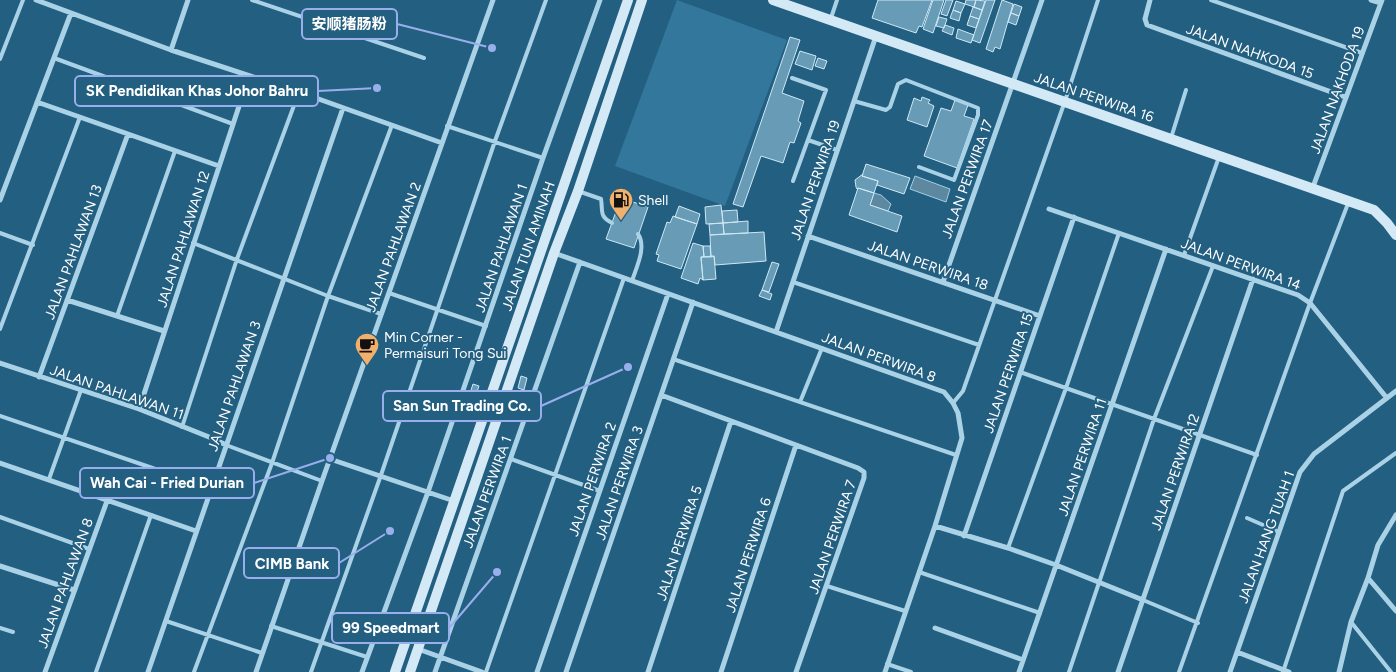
<svg xmlns="http://www.w3.org/2000/svg" width="1396" height="672" font-family="Figtree,'Noto Sans SC',sans-serif">
<rect width="100%" height="100%" fill="#235f80"/>
<path fill="#33789c" d="M677,0L787,40L725,206L615,166Z"/>
<path fill="#5e889f" stroke="#9ecfe8" d="M915,176L950,189L946,202L910,189Z
M874,193L881,195L891,204L888,211L870,205Z"/>
<path fill="#689bb6" stroke="#cde8f5" d="M878,0H932L922,27L919,26L916,33L872,18Z
M933,0H944L933,33L923,29Z
M946,0H953L947,16L941,14Z
M966,0H976L974,7L965,4Z
M976,0L985,1L982,10L974,7Z
M986,0H995L980,43L972,40Z
M1002,0L1013,4L1000,49L995,47L993,52L986,49Z
M956,1L965,4L961,13L953,10Z
M1014,4L1022,7L1019,16L1011,13Z
M973,7L982,10L979,19L970,16Z
M953,10L961,13L959,21L950,18Z
M1011,13L1019,16L1016,25L1008,22Z
M970,16L979,19L976,28L967,25Z
M939,17L947,19L944,28L936,26Z
M945,25L954,28L952,35L942,31Z
M958,29L974,35L971,43L956,38Z
M790,37L800,40L782,93L804,101L798,121L801,123L794,143L790,142L783,163L761,156L743,207L733,204Z
M800,51L816,56L812,70L795,64Z
M818,58L827,61L824,69L815,66Z
M922,97L930,100L928,103L934,106L927,127L907,120L914,98L921,101Z
M955,100L968,105L964,116L974,119L957,168L924,156L941,108L951,111Z
M866,164L910,178L904,194L877,185L878,181L862,176Z
M863,174L862,176L878,181L874,193L858,188L857,189L856,187L855,180Z
M858,188L874,193L870,205L902,216L897,232L849,215Z
M621,198L648,207L634,248L606,239Z
M721,205L723,223L706,224L705,207Z
M679,206L700,214L697,224L675,217Z
M737,210L738,222L723,223L722,211Z
M673,216L697,224L681,269L657,261L659,255L656,254L667,222L670,223Z
M748,221V233L724,234L723,223Z
M723,223L724,234L710,235L709,224Z
M764,232L766,261L715,265L714,256L711,257L710,235Z
M693,243L703,246L704,257H701L703,280L700,278L698,284L681,278Z
M703,246H710L711,257H704Z
M714,256L716,279L703,280L701,257Z
M772,262L779,264L769,292L762,290Z
M762,290L772,294L770,300L759,296Z
M521,376L527,378L524,390L518,388Z
M473,384L479,386L475,398L469,396Z"/>
<g fill="none" stroke-linecap="round" stroke-linejoin="round">
<path stroke="#aad2e7" stroke-width="4" d="M252,0L424,58
M1211,0L1362,53
M831,18L837,0
M54,58L233,124
M0,59L23,0
M792,78L826,90L793,181
M854,101L886,110L890,107L898,84L906,80L978,108V115L954,180L919,167
M447,126L543,158
M1171,138L1186,90
M808,140L837,150
M578,191L601,199C603,212 599,216 612,223
M0,233L33,245
M193,243L328,296L381,314
M1184,255L1219,157
M632,281C636,268 647,247 638,234
M793,282L979,345
M389,293L486,326
M117,316L175,151
M0,329L80,117
M673,359L956,455
M1020,372L1257,455
M800,402L822,348
M953,403L963,391L1065,101L1098,0
M0,416L211,488
M182,427L237,259L299,92
M226,445L322,481
M511,459L600,491
M49,479L81,390
M0,517L89,549
M1247,518L1279,532
M1008,548L1066,388L1119,233
M919,572L1040,613
M827,586L905,611
M1143,600L1198,623
M166,621L262,653
M1351,622L1391,672
M271,626L367,657
M0,628L13,632
M887,664L911,672
M96,672L151,515
M194,672L272,463L328,296L392,125
M311,672L381,475L495,141L546,0
M486,672L624,278
M1069,672L1154,419L1213,266
M1179,672L1310,303L1349,201
M1283,672L1343,491L1396,453"/>
<path stroke="#aad2e7" stroke-width="5" d="M36,0L171,50L299,92L442,143
M1150,0L1145,19L1147,25L1345,97
M1371,0L1381,3
M171,50L188,0
M37,102L219,166
M1313,187L1382,0
M0,200L71,13
M1049,209L1298,295L1310,303L1386,397
M808,236L1040,316
M554,253L944,392L953,403L958,413L962,438L935,526L885,672
M943,282L1042,0
M67,300L164,331
M776,332L876,36
M0,363L139,409L214,439L226,445
M39,377L128,134
M661,395L858,468L864,472V478L796,672
M139,409L249,76
M330,459L454,501
M0,463L196,531
M935,526L1008,548L1056,565L1143,600
M964,536L1074,217
M0,566L74,590
M1368,578L1396,611
M935,628L1023,660
M418,649L482,672
M1237,652L1289,672
M45,672L107,501
M148,672L343,108
M256,672L322,481L493,0
M362,672L428,492L543,158L600,0
M435,672L580,262
M537,672L668,294
M566,672L693,302
M648,672L731,421
M721,672L796,445
M1019,672L1166,249
M1118,672L1253,279
M1230,672L1300,472L1314,454L1396,391
M1339,672L1351,622L1368,578L1378,545L1396,515"/>
<path stroke="#d4e9f6" stroke-width="10" d="M773,0L1374,210L1387,223L1396,235
M395,672L628,0
M410,672L554,253L578,191L642,0"/>
</g>
<defs>
<symbol id="fuel-pin" viewBox="-11 -11 22 30"><path d="M0 17L-7.5 6A9.5 9.5 0 1 1 7.5 6Z" fill="#f2b06d" stroke="#235f80"/><path d="M-5.5-6h7V0h2V4h1.3V-2.5L3-4.5l.8-.8L6-3V5H2.5V1h-1V6h-7ZM-4.2-4.7v3.2H.2V-4.7Z" fill="#111"/></symbol>
<symbol id="cafe-pin" viewBox="-11 -11 22 30"><path d="M0 17L-7.5 6A9.5 9.5 0 1 1 7.5 6Z" fill="#f2b06d" stroke="#235f80"/><path d="M-5.5-4.5H6V0H3Q3 3.5 0 3.5H-2.5Q-5.5 3.5-5.5 0ZM3-3.2v2h1.7v-2ZM-6 4.5H4V6H-6Z" fill="#111"/></symbol>
</defs>
<g fill-rule="evenodd">
<use href="#fuel-pin" x="607" y="186" width="28" height="38"/>
<use href="#cafe-pin" x="353" y="331" width="28" height="38"/>
</g>
<g text-anchor="middle" stroke-width="4" stroke-linejoin="round" paint-order="stroke">
<g font-size="14" fill="#fff" stroke="#235f80">
<text transform="translate(1250 51) rotate(20)" y="5">JALAN NAHKODA 15</text>
<text transform="translate(1337 90) rotate(-70)" y="5">JALAN NAKHODA 19</text>
<text transform="translate(1094 97) rotate(19)" y="5">JALAN PERWIRA 16</text>
<text transform="translate(967 179) rotate(-70)" y="5">JALAN PERWIRA 17</text>
<text transform="translate(815 180) rotate(-71)" y="5">JALAN PERWIRA 19</text>
<text transform="translate(183 239) rotate(-72)" y="5">JALAN PAHLAWAN 12</text>
<text transform="translate(528 246) rotate(-71)" y="5">JALAN TUN AMINAH</text>
<text transform="translate(393 247) rotate(-70)" y="5">JALAN PAHLAWAN 2</text>
<text transform="translate(501 248) rotate(-71)" y="5">JALAN PAHLAWAN 1</text>
<text transform="translate(73 252) rotate(-70)" y="5">JALAN PAHLAWAN 13</text>
<text transform="translate(1241 264) rotate(20)" y="5">JALAN PERWIRA 14</text>
<text transform="translate(928 265) rotate(19)" y="5">JALAN PERWIRA 18</text>
<text transform="translate(879 357) rotate(20)" y="5">JALAN PERWIRA 8</text>
<text transform="translate(1008 373) rotate(-71)" y="5">JALAN PERWIRA 15</text>
<text transform="translate(234 386) rotate(-71)" y="5">JALAN PAHLAWAN 3</text>
<text transform="translate(117 392) rotate(19)" y="5">JALAN PAHLAWAN 11</text>
<text transform="translate(1082 457) rotate(-71)" y="5">JALAN PERWIRA 11</text>
<text transform="translate(1175 472) rotate(-71)" y="5">JALAN PERWIRA12</text>
<text transform="translate(592 479) rotate(-71)" y="5">JALAN PERWIRA 2</text>
<text transform="translate(619 483) rotate(-71)" y="5">JALAN PERWIRA 3</text>
<text transform="translate(487 492) rotate(-70)" y="5">JALAN PERWIRA 1</text>
<text transform="translate(832 537) rotate(-71)" y="5">JALAN PERWIRA 7</text>
<text transform="translate(1266 537) rotate(-70)" y="5">JALAN HANG TUAH 1</text>
<text transform="translate(679 543) rotate(-72)" y="5">JALAN PERWIRA 5</text>
<text transform="translate(748 555) rotate(-72)" y="5">JALAN PERWIRA 6</text>
<text transform="translate(65 583) rotate(-70)" y="5">JALAN PAHLAWAN 8</text>
</g>
<g font-size="14" fill="#fff" stroke="#235f80" text-anchor="start">
<text x="638" y="205">Shell</text>
<text x="384" y="342">Min Corner -<tspan x="384" dy="16">Permaisuri Tong Sui</tspan></text>
</g>
</g>
<path fill="none" stroke="#99afed" stroke-width="2" d="M492 48L397 24M377 88L318 91M628 367L541 406M330 458L254 483M390 531L339 563M497 572L449 628"/>
<g fill="#99afed" stroke="#235f80" stroke-width="2">
<circle cx="492" cy="48" r="5"/>
<circle cx="377" cy="88" r="5"/>
<circle cx="628" cy="367" r="5"/>
<circle cx="330" cy="458" r="5"/>
<circle cx="390" cy="531" r="5"/>
<circle cx="497" cy="572" r="5"/>
</g>
<g fill="#235f80" stroke="#99afed" stroke-width="2">
<rect x="302" y="9" width="95" height="30" rx="5"/>
<rect x="75" y="76" width="243" height="30" rx="5"/>
<rect x="383" y="391" width="158" height="30" rx="5"/>
<rect x="80" y="468" width="174" height="30" rx="5"/>
<rect x="244" y="548" width="95" height="30" rx="5"/>
<rect x="332" y="613" width="117" height="30" rx="5"/>
</g>
<g font-size="15" text-anchor="middle" font-weight="bold" fill="#fff">
<text x="349" y="29">安顺猪肠粉</text>
<text x="197" y="96">SK Pendidikan Khas Johor Bahru</text>
<text x="462" y="411">San Sun Trading Co.</text>
<text x="167" y="488">Wah Cai - Fried Durian</text>
<text x="292" y="569">CIMB Bank</text>
<text x="391" y="633">99 Speedmart</text>
</g>
</svg>
